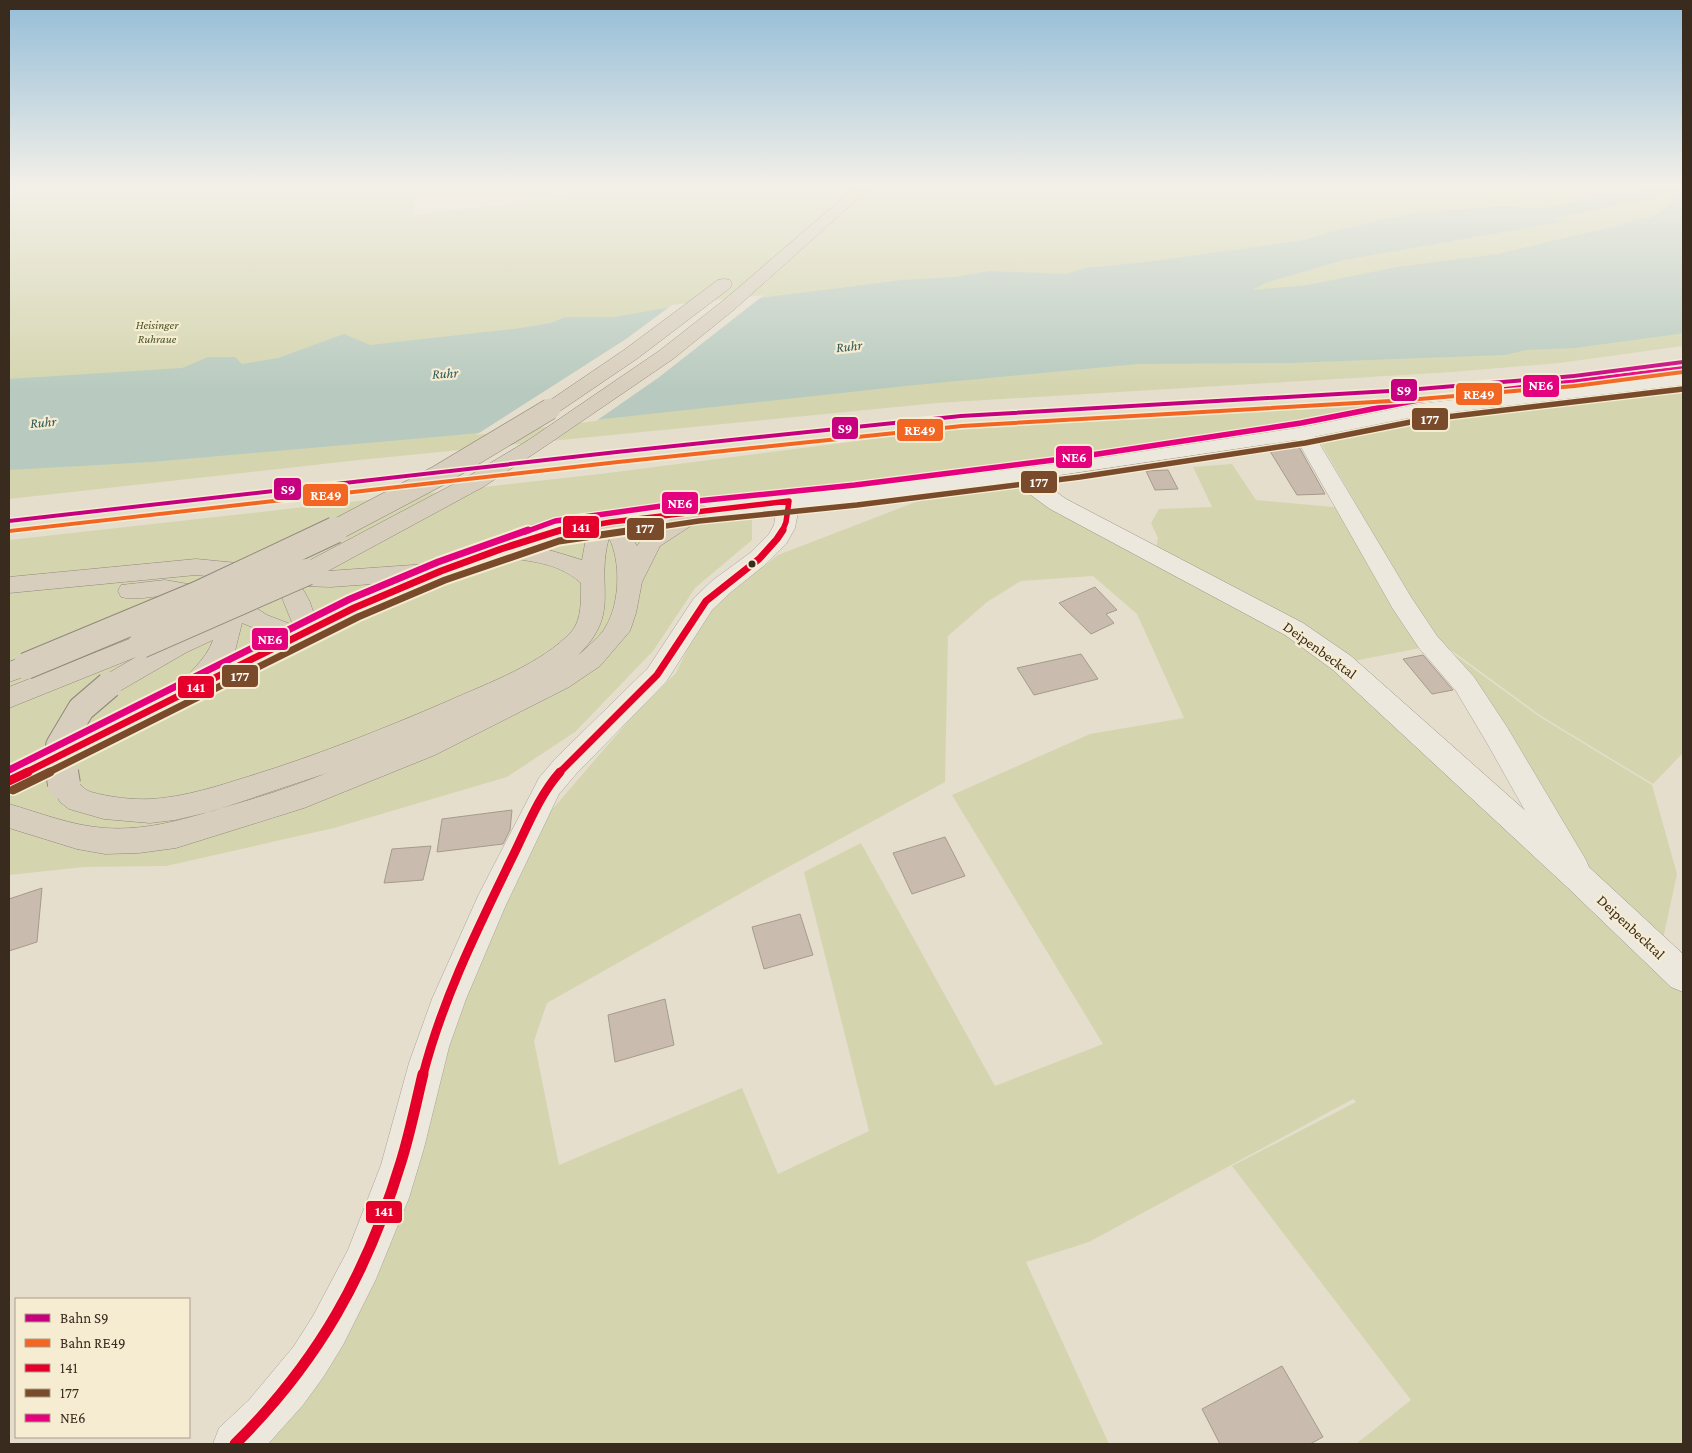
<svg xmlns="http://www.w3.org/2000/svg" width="1692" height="1453" font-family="'Crimson Pro',serif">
<rect width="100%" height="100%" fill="#e5decd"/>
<path fill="#d4d5af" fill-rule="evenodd" d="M9,185H418L413,215L680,185H1683V346L1559,363L1452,372L937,403L359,460L9,499Z
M1683,381V753L1653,784L1541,716L1414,623L1359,509L1319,440L1429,418Z
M1371,400L1417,407C1279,432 1140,456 1000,472C917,482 834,489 752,497V540L695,588L653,651L575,732L507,777L334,828L166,866L84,867L9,875V540L600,474L974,426L1187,410L1245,408Z
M1232,464L1256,500L1344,508L1431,646L1343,663L1155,554L1158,538L1151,523L1159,509L1212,507L1193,467Z
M1026,475L1033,487L1295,630L1561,865L1683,978V1444H1356L1411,1400L1232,1166L1356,1102L1353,1099L1089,1242L1026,1262L1109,1444H249L283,1416L506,863L631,718L676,673L705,613L778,555L926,498L928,485ZM1093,576L1137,614L1184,718L1090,734L952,795L1103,1044L995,1086L861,843L804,872L869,1131L778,1174L742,1088L559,1165L534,1041L547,1003L759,883L945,782L948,636L987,602L1021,581Z
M1418,628L1540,717L1652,785L1677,874L1660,953L1564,864Z"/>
<path fill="#b8cabf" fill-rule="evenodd" d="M1657,185H1683V333L1678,334L1575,348L1526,350L1505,355L1287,363L1137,364L915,385L458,435L152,462L9,470V379L182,368L208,357H235L242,364L278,358L344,334L370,345L521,328L551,323L565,317H615L659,309L721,303L903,280L955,277L989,271L1066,274L1086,268L1146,262L1300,241L1353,226L1423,212L1507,206L1539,209ZM1674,193L1676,200L1652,217L1498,254L1397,267L1308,285L1252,290L1268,282L1344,260L1560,222L1554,218Z"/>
<path fill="#e5decd" d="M764,295L658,378L596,421L476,435L626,339L672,305Z"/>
<path fill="#c9bcae" stroke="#a59a8c" d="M1299,447L1325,494L1297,495L1268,448Z
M1168,470L1178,489L1155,490L1146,471Z
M1095,587L1117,610L1106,614L1114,623L1091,634L1059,603Z
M1081,654L1098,679L1034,695L1017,668Z
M1423,655L1453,690L1432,694L1403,659Z
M512,810L510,830L503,844L437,852L442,819Z
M945,837L965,876L912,894L893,853Z
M431,846L423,880L384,883L392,849Z
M42,888L37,942L9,951V899Z
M800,914L813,955L764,969L752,927Z
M665,999L674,1045L615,1062L608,1015Z
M1282,1366L1323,1437L1310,1444H1220L1202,1409Z"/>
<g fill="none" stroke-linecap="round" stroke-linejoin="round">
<defs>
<path id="street" d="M1303,427L1310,429L1313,433L1411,597L1437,636L1474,677L1507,727L1586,860L1590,870L1586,880L1575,884L1564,880L1487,743L1456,691L1419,648L1393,609L1293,433L1296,429Z
M789,494L797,496L800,501L795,528L786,544L766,564L731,592L712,610L666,682L576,774L559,794L505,907L466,999L449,1047L424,1148L409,1198L376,1279L343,1345L324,1376L303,1405L268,1444H213L219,1428L249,1400L294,1346L313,1316L348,1250L381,1165L409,1063L432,999L478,896L539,778L556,758L648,668L694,598L713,580L750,553L769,534L774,525L778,501L781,496Z"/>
<path id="secondary" d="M1683,373V385L1419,416L1303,439L1040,478L1044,483L1066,499L1303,623L1351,656L1590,868L1683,954V992L1671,987L1568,888L1333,670L1285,635L1050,509L1028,493L1020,481L856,502L698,518L560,538L449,577L363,614L19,789L9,793V768L345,602L433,565L557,524L698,504L856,488L1079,461L1303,427L1419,404Z"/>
<path id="highway" d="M858,185H873L736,308L673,359L541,449L483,487L328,571L441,563L449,565L453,571L449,577L441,579L331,587L301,586L309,600L320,630L316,636L306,639L304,642L295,645L242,623L234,655L230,662L198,699L189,702L180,699L176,692C186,673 206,661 213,640L187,652L118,692L109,695L100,692L96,685L100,678L136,657L9,708V687L132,638L141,636L150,638L154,645L152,648L202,624L211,621L217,623L220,610C202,604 184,597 165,596C150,596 136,601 121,597L118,591L121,585L165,580L194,585L242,599L267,615L293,625L280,593L270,585L248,580L196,575L9,593V577L196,559L248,564L277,570L290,575L299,566L467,477L527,441L659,351L724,300Z
M724,279L730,280L732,284L730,288L638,358L557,413L550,415L543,413L540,409L543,405L624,350L718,280Z
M698,504L706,506L709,511L706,516L660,546L642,582L636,613L630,631L600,666L569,687L435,755L304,808L176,848L139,853L105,854L77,849L9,828V804C40,813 73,826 105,828C148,831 189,818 229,806C263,796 295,786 327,773L213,811L175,820L150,823L104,819L69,809L60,802L50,784L54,776C79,767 73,786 91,792C109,797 132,800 151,799C185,797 218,786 250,776C318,755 383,729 448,701C488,683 542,664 572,631C582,619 581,598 581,583C554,559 526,563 493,554L489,549L493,544C515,538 559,553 582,560L586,538L594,519L611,515L619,517L637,546L644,536L690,506ZM609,538C621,561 620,603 606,626C601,636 590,644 582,652L578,655C622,613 595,587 609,538Z
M26,656L35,659L39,666L35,673L9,682V662Z"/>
</defs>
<use href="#street" stroke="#aaa396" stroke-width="1"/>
<use href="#secondary" stroke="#9a9286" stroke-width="1"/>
<use href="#highway" stroke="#90887d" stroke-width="1"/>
<use href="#street" fill="#ede8de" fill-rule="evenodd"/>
<use href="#secondary" fill="#ede8de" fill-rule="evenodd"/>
<use href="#highway" fill="#d8cebd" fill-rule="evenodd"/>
<defs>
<path id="highway-bridge-far2" d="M332,532L438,476L550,409"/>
<path id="highway-bridge-far1" d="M141,645L307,572
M26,666L199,594L335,530
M63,773L59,746L81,709L109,685"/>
<path id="highway-bridge" d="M62,772L64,784"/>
</defs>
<use href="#highway-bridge-far2" stroke="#90887d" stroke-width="22" stroke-linecap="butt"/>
<use href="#highway-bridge-far1" stroke="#90887d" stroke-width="28" stroke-linecap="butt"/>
<use href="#highway-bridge" stroke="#90887d" stroke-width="34" stroke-linecap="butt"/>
<use href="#highway-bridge-far2" stroke="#d8cebd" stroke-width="21"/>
<use href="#highway-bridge-far1" stroke="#d8cebd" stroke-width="26"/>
<use href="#highway-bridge" stroke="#d8cebd" stroke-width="32"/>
<defs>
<path id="bus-1-far3" d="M555,532L611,522L789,501
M782,532L786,522L789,501"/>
<path id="bus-1-far2" d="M25,773L354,608L441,571L501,549L561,530
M559,773L657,675L706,601L759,559L777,539L783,530"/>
<path id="bus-1-far1" d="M9,781L28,772
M423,1075C442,1001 476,932 509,864C525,833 537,798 560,772"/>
<path id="bus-1" d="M235,1444C318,1362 367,1274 401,1162C410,1133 416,1103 423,1074"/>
<path id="bus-2-far2" d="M625,532L699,521L857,505L1080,477L1305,443L1421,420L1683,389"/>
<path id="bus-2-far1" d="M47,773L358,617L445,580L559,541L634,530"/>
<path id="bus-2" d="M13,790L50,772"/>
<path id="bus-3-far1" d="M525,532L555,521L697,501L855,485L1078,457L1301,423L1418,400L1682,369"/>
<path id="bus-3" d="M9,770L350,599L438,562L528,530"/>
</defs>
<use href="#bus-1-far3" stroke="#f6ecd2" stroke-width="8"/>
<use href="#bus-1-far2" stroke="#f6ecd2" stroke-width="11"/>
<use href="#bus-1-far1" stroke="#f6ecd2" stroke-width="12"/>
<use href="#bus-1" stroke="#f6ecd2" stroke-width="14"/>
<use href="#bus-2-far2" stroke="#f6ecd2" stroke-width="8"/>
<use href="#bus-2-far1" stroke="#f6ecd2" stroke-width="11"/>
<use href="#bus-2" stroke="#f6ecd2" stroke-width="12"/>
<use href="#bus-3-far1" stroke="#f6ecd2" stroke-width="8"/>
<use href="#bus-3" stroke="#f6ecd2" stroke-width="11"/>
<use href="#bus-1-far3" stroke="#e4002b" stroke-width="5.5"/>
<use href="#bus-1-far2" stroke="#e4002b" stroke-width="7"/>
<use href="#bus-1-far1" stroke="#e4002b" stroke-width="9"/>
<use href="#bus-1" stroke="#e4002b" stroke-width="11"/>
<use href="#bus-2-far2" stroke="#7a4b2a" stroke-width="5.5"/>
<use href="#bus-2-far1" stroke="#7a4b2a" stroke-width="7"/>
<use href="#bus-2" stroke="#7a4b2a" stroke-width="9"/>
<use href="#bus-3-far1" stroke="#e5007d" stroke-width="5.5"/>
<use href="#bus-3" stroke="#e5007d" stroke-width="7"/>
<defs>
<path id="rail-1" d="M1683,360V364L1574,378L1407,392L961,418L617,454L9,523V519L617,450L961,414L1407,388L1574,374Z"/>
<path id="rail-2" d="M1683,370V374L1575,388L1408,402L962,428L618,464L9,533V529H10L618,460L962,424L1408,398L1575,384Z"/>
</defs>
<use href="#rail-1" stroke="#f6ecd2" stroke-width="3"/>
<use href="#rail-2" stroke="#f6ecd2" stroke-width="3"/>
<use href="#rail-1" fill="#c7007f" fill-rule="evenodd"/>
<use href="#rail-2" fill="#f26522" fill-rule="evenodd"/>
</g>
<linearGradient id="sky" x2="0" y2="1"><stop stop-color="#95bdd8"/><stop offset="0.48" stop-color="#f3f0e8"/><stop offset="1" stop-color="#f3f0e8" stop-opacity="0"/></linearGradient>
<rect width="1692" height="388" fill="url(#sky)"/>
<circle fill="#392b1e" stroke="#f6ecd2" stroke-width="2" cx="752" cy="564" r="4.5"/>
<g text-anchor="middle" stroke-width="4.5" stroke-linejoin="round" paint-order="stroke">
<g font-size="12" font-style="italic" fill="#485524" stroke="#f6ecd2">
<text x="157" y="329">Heisinger<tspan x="157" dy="14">Ruhraue</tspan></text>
</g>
<g font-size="14" font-style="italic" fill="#2d5956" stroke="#f6ecd2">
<text transform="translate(849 346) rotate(-6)" y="5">Ruhr</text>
<text transform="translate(445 373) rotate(-3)" y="5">Ruhr</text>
<text transform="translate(43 422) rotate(-5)" y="5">Ruhr</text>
</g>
<g font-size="15" fill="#392b1e" stroke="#f6ecd2">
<text transform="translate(1320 650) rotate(36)" y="5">Deipenbecktal</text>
<text transform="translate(1631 927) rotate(43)" y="5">Deipenbecktal</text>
</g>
</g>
<g stroke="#f6ecd2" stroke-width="2">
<rect x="1522" y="374" width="38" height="24" rx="5" fill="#e5007d"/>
<rect x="1390" y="378" width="28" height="24" rx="5" fill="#c7007f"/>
<rect x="1455" y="382" width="48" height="24" rx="5" fill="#f26522"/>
<rect x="1411" y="407" width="38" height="24" rx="5" fill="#7a4b2a"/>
<rect x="831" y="416" width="28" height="24" rx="5" fill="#c7007f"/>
<rect x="896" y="418" width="48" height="24" rx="5" fill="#f26522"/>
<rect x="1055" y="445" width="38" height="24" rx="5" fill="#e5007d"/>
<rect x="1020" y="470" width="38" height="24" rx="5" fill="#7a4b2a"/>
<rect x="273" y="477" width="29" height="24" rx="5" fill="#c7007f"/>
<rect x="302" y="483" width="47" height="24" rx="5" fill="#f26522"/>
<rect x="661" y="491" width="38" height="24" rx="5" fill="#e5007d"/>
<rect x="562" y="515" width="38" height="24" rx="5" fill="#e4002b"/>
<rect x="626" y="517" width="39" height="24" rx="5" fill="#7a4b2a"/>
<rect x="251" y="627" width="38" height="24" rx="5" fill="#e5007d"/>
<rect x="221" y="664" width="38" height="24" rx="5" fill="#7a4b2a"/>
<rect x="177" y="675" width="38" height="24" rx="5" fill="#e4002b"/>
<rect x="365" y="1200" width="38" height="24" rx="5" fill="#e4002b"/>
</g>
<g font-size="14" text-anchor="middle" font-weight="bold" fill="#fff">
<text x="1541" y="390">NE6</text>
<text x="1404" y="395">S9</text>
<text x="1479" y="399">RE49</text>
<text x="1430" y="424">177</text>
<text x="845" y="433">S9</text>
<text x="920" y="435">RE49</text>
<text x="1074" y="462">NE6</text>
<text x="1039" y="487">177</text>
<text x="288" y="494">S9</text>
<text x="326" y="500">RE49</text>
<text x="680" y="508">NE6</text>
<text x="581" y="532">141</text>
<text x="645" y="533">177</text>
<text x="270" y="644">NE6</text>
<text x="240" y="681">177</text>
<text x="196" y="692">141</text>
<text x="384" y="1216">141</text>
</g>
<rect width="1692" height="1453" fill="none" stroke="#392b1e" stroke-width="20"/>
<rect x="15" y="1298" width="175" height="140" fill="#f6ecd2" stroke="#aa9f8a"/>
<rect x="25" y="1314" width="25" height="8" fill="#c7007f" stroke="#aa9f8a"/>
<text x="60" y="1323" font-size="15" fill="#392b1e">Bahn S9</text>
<rect x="25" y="1339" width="25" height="8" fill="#f26522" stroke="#aa9f8a"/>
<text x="60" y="1348" font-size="15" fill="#392b1e">Bahn RE49</text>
<rect x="25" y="1364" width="25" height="8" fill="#e4002b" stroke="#aa9f8a"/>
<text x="60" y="1373" font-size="15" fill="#392b1e">141</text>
<rect x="25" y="1389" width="25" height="8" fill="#7a4b2a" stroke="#aa9f8a"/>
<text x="60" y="1398" font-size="15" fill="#392b1e">177</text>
<rect x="25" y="1414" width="25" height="8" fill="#e5007d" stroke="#aa9f8a"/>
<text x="60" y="1423" font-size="15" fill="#392b1e">NE6</text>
</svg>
